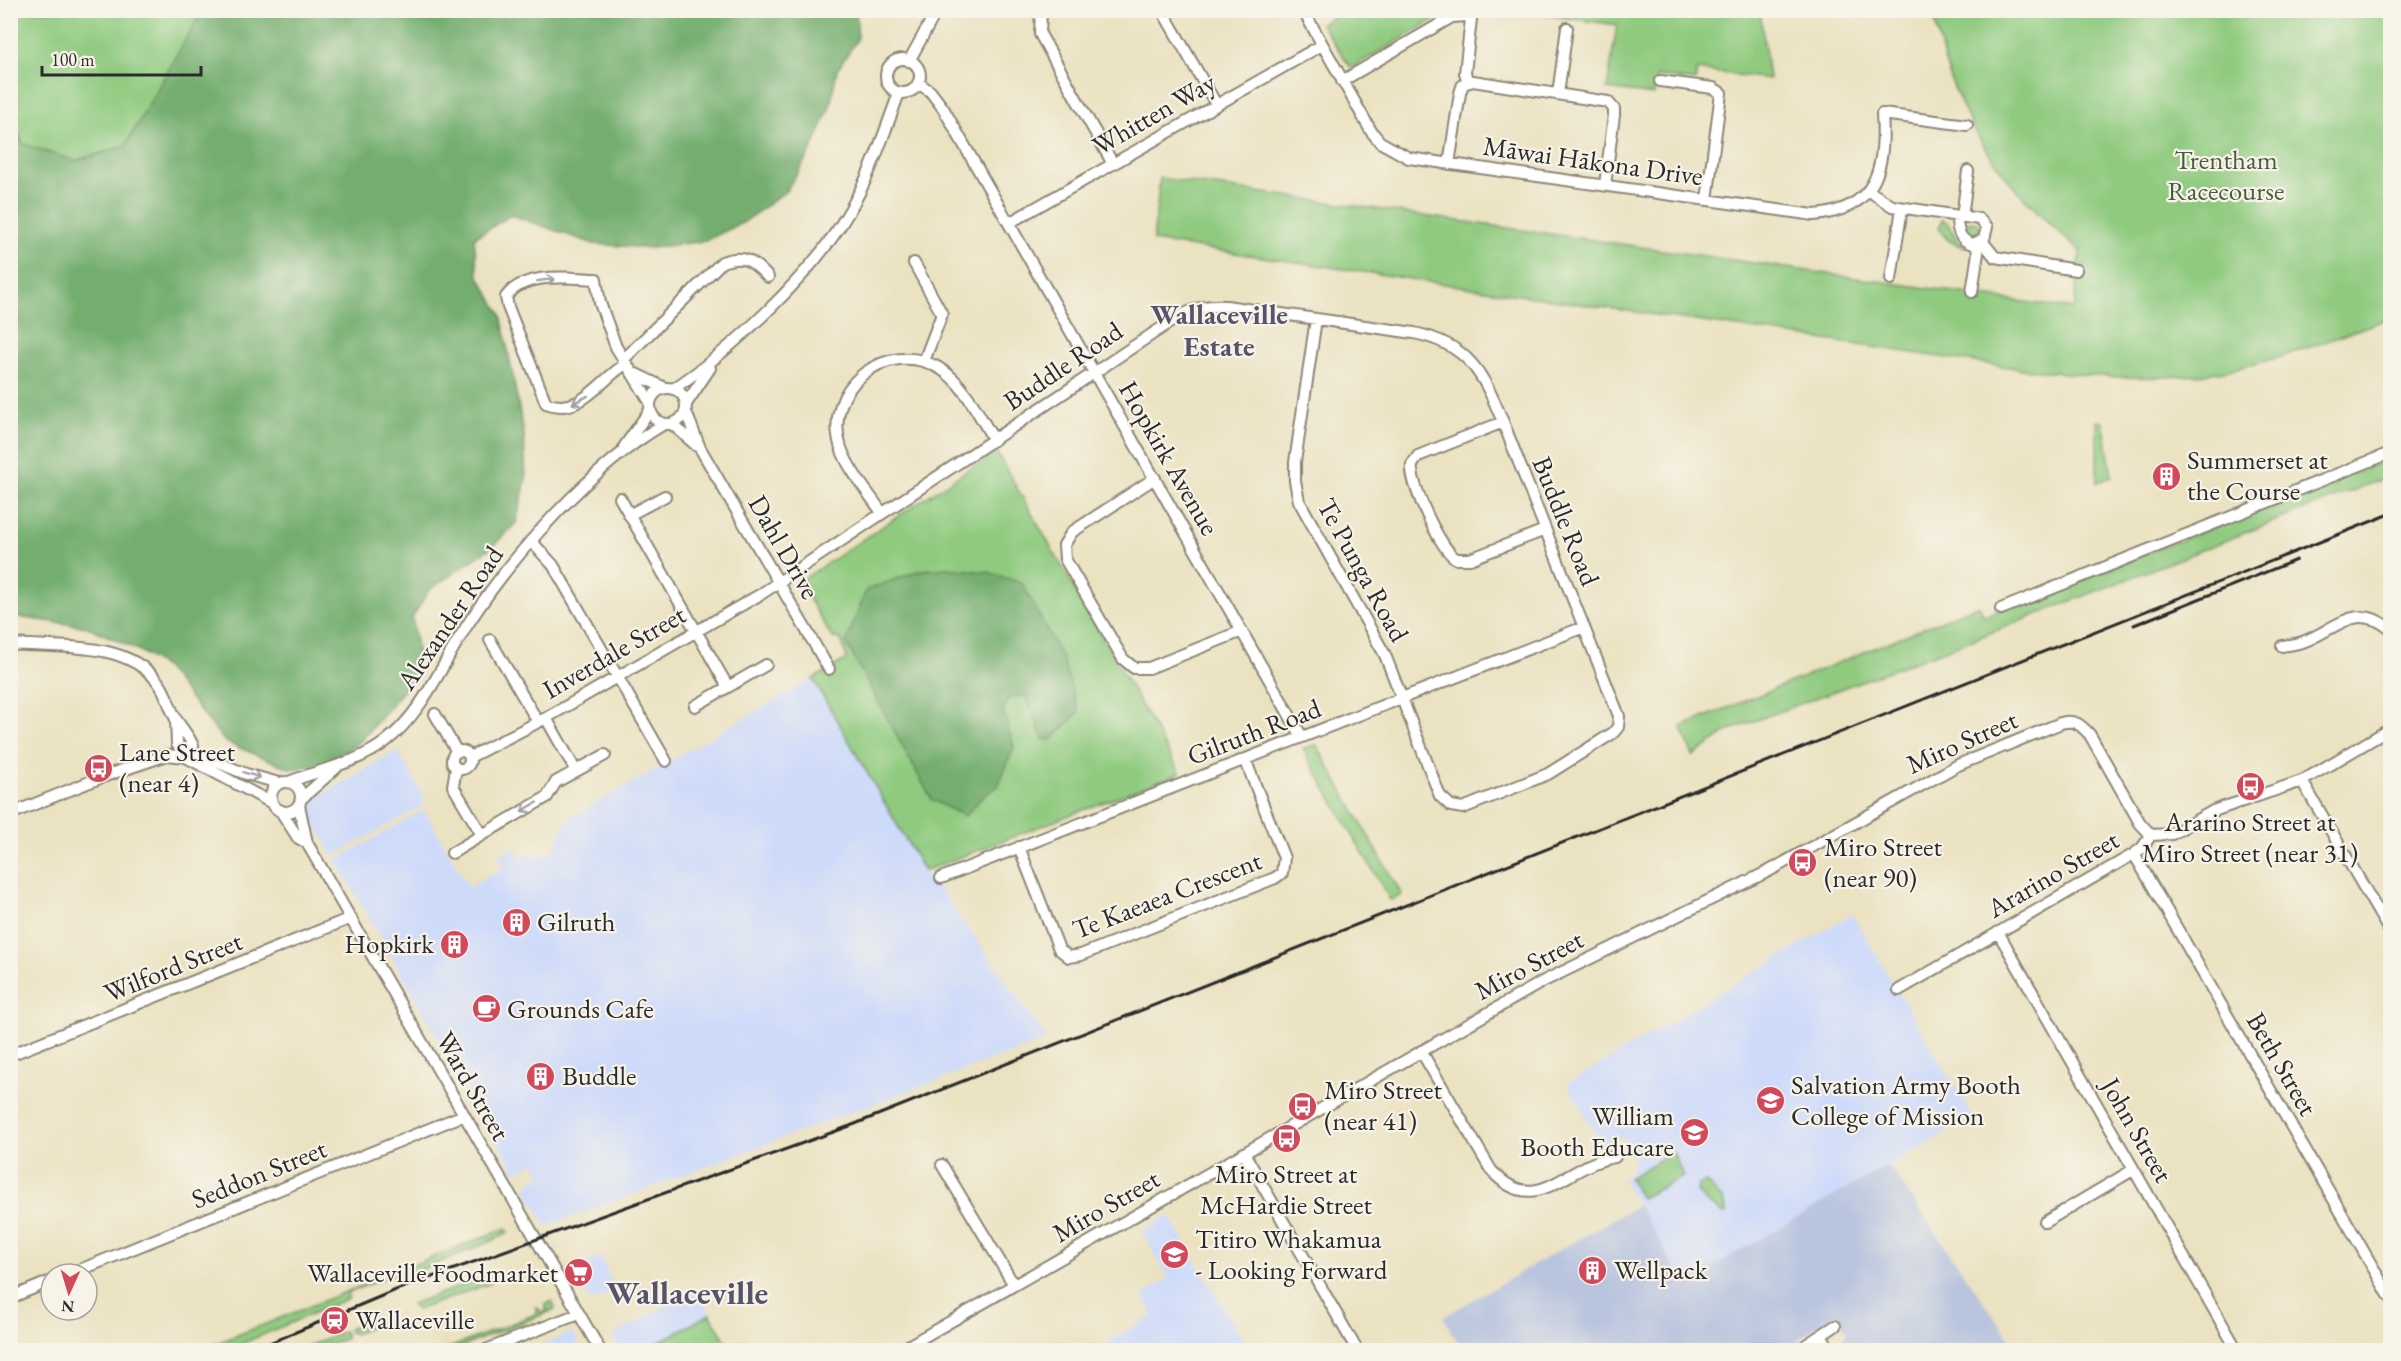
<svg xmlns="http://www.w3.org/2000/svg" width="2401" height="1361" font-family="'EB Garamond',serif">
<rect width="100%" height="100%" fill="#f7f3e8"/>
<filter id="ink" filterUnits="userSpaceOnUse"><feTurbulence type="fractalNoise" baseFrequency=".0167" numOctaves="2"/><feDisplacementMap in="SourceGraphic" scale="12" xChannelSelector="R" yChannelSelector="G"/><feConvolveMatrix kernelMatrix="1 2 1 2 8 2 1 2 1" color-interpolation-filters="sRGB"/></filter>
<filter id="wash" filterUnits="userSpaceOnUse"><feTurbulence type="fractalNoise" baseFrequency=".008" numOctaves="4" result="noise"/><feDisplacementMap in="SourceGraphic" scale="24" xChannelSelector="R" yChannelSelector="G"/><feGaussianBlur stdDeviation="1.35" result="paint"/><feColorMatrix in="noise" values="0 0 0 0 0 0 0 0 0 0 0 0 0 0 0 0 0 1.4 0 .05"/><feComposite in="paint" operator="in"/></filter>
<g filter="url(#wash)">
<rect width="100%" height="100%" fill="#ebe2c1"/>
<path fill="#cedafa" d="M813,679L927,877L940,890L1048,1039L547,1226L526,1190L529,1183L542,1175L535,1163L515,1172L336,860L424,810L469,887L504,867L497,856L513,847L520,858L533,851L538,859L553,850L568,819Z
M398,750L423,795L424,805L333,856L313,819L311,809L316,798Z
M1852,914L1973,1117L1684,1283L1622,1179L1630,1174L1634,1162L1623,1136L1603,1146L1567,1084Z
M1169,1215L1217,1297L1249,1350H1095L1153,1316L1142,1295L1169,1279L1142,1231Z
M601,1257L615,1291L590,1302L574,1266Z
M696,1289L710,1314L645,1350H621L612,1336Z
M572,1332L582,1350H544L541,1345Z"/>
<path fill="#b9c4de" d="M1888,1165L2018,1350H1843L1840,1343L1847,1332L1836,1315L1797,1340L1804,1350H1463L1443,1317L1638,1205L1684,1283Z"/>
<path fill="#8fca7f" stroke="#5d7a55" stroke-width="1.5" d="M11,11H202L126,146L75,161L23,144L11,118Z
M1344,11V10L1450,11L1351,68L1321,24Z
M1517,11H1760L1769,79L1697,70L1695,81L1657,76L1654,95L1607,89L1617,25Z
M1932,11H2390V318C2328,340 2263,368 2197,375C2138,381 2080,375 2022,369L1153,241L1160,178L2074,309L2080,251C2020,199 1978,153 1950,77C1942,56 1938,32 1932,11Z
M1942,219C1955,225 1951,242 1967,247C1952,245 1946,240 1939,228Z
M1963 230a9 9 0 1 1 18 0a9 9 0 1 1-18 0Z
M2097,421H2103L2112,476L2097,483Z
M996,451L1180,773L924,871L813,679L847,659L841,639L833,638L830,634L799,582Z
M2390,459V476L1985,635L1730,730L1693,756L1681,727L1979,605L1984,616Z
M1316,744L1402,895L1390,900L1303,749Z
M1673,1152L1683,1177L1641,1198L1629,1178Z
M1706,1182L1723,1200L1727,1212L1724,1214L1707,1203L1697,1192L1699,1185Z
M506,1228L508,1232L494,1240L401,1278L398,1273L347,1293L349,1298L227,1350H200Z
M489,1276L491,1283L417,1310L411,1304Z
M552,1301L555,1307L554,1310L454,1350H444L536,1314V1306L542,1313L547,1310L545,1305Z
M710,1314L731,1350H645Z
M374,1318L376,1323L384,1320L385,1322L354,1334L349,1332L348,1329Z
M344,1331L347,1338L317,1350H298Z"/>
<path fill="#73ae6e" stroke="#4f6c4c" stroke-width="1.5" d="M202,11H856L858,38L837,70L830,107L811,151L786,191L744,222L705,241L651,248L594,244L511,215L474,238L478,275L501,314L524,434L526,480L516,523L492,547L429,590L412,618L419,659L405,689L361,741L323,764L291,769L225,742L166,668L140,651L88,627L11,616V118L23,144L75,161L125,146Z
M947,568L988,572L1022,583L1062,658L1079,712L1051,740L1043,739L1025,695L1009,698L1003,711L1014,747L998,786L982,797L965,816L932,800L846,643L866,590L921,570Z"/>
</g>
<g filter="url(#ink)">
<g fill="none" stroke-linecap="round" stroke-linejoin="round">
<defs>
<path id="minor" d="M1041,10L1040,34L1113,164
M1162,10L1216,104
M1303,10L1371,131L1380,142L1409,158L1814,215C1877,210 1886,167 1882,114L1967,125
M886 76a17 17 0 1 1 34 0a17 17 0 1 1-34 0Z
M909,61L937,10
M1342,81L1452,17L1467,16L1471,19L1465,73L1468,82
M1660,81L1713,88L1721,93L1707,200
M918,83L930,91L943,108L1302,737
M1558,94L1567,28
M1449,164L1460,93L1463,84L1473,81L1608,102L1614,109V115L1605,185
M1869,191L1892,206L1979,219L1987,227L1984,239L1973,244C1959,241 1957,229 1957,217
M1962,217L1968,171
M1009,223L1322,45
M1982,241L1995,257L2076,270
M914,263L942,314L924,361
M1891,279L1902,208
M1972,292L1978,253L1976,244
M623,360L722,262C745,254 752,261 768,277
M626,364C600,379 581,417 546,403L508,307L506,297C524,271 570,278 596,279L600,303L616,347L650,402
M636,374L665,388
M650 406a18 18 0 1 1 36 0a18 18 0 1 1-36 0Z
M673,389C731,351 812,274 847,215C870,177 884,134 899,93
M686,404L710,368
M686,412L700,448L829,669
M1503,422L1418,456L1412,465C1409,482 1442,553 1457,559H1470L1545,530
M672,424L697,446
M624,447L650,410
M1155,478L1072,532L1064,545L1065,559L1123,659L1134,668H1149L1242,631
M620,498L728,687
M882,513C869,493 849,471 841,448C821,389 887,337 939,368C964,382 979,416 994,440
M629,515L665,496
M531,541L553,565L666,761
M2001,609L2390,453
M490,640L538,722
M10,644C58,648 126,640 158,682C167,693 169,707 176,719C182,729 189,736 193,746L186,757
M2282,646C2289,645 2298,644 2305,641C2336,629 2357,601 2390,629
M695,706L766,665
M435,714L457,752
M176,719L177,744L186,757L272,803
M452 760a9 9 0 1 1 18 0a9 9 0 1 1-18 0Z
M470,757L546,718L761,594L1172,321C1190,310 1205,304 1226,306L1414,333C1469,344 1483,374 1503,422L1619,716L1618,727L1613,733L1548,774L1463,808L1451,806L1440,796L1385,655L1299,501L1295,481V462L1316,319
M456,768L453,786L482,835L547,797L556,782L576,771L546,718
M576,771L605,755
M2302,781L2390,932
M271 797a15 15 0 1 1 30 0a15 15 0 1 1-30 0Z
M289,782C321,769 356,764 385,742C423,713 442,664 468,624C513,554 592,466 664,424
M301,799L337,767
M299,805L307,843
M280,810L298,838L307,843L600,1350
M10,814L102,777L167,755L186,757L197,754L246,774L279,783
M2151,835L2172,834L2213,811L2302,781L2390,729
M1019,847L1059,949L1069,957L1081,955L1275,878L1282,873L1284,858L1245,759
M452,853L482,835
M2134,854L2390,1297
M941,878L1584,627
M1998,932L2237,1350
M1899,990L2134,854L2142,848L2151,835
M1421,1051L1491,1170C1536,1221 1567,1163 1615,1157
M10,1055L351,918
M1244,1153L1357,1350
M942,1165L1014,1285
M2045,1222L2133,1170
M70,1274L464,1115
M10,1298L51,1281
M1821,1336L1831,1350
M1806,1345L1835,1326
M486,1350L578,1314
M901,1350L1544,981L1769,871L1958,765L2061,723C2075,719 2081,725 2090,735L2140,823L2151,835"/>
</defs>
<use href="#minor" stroke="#8b8676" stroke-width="14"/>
<use href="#minor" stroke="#fff" stroke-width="10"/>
<path stroke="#2b2b2b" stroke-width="3" d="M2134,625L2296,560
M253,1350L396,1290L850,1126L2390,514"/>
</g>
<defs><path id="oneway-shaft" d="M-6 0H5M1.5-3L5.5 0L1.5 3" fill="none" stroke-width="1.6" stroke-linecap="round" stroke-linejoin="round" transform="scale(1.5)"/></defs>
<g stroke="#a0a0a0">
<use href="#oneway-shaft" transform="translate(546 280) rotate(-7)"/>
<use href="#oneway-shaft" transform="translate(580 400) rotate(153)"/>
<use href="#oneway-shaft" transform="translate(252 775) rotate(17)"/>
<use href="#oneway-shaft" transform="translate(529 807) rotate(150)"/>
</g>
</g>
<defs>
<symbol id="building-disc" viewBox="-11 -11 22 22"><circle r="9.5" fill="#d1495b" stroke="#f7f3e8"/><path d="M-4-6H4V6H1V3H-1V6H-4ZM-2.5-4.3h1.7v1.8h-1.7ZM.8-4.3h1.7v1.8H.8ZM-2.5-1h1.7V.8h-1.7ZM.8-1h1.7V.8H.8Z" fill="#fff"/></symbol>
<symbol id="bus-disc" viewBox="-11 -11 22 22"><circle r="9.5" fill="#d1495b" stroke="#f7f3e8"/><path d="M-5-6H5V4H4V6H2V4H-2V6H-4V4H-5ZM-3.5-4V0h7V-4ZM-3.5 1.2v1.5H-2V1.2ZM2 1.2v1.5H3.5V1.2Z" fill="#fff"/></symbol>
<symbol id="cafe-disc" viewBox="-11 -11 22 22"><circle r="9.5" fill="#d1495b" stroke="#f7f3e8"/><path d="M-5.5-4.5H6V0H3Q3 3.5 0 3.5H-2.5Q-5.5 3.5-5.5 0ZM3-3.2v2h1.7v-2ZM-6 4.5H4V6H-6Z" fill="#fff"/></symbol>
<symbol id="university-disc" viewBox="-11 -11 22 22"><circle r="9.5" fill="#d1495b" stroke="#f7f3e8"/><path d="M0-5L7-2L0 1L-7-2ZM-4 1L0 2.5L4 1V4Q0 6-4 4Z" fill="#fff"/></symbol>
<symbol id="school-disc" viewBox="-11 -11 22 22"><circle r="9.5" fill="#d1495b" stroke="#f7f3e8"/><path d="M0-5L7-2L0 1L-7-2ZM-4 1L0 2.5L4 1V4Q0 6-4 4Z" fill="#fff"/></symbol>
<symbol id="supermarket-disc" viewBox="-11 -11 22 22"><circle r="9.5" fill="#d1495b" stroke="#f7f3e8"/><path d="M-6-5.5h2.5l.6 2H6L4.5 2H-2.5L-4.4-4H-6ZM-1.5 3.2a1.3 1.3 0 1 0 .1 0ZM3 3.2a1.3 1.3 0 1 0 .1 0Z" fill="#fff"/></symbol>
<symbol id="station-disc" viewBox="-11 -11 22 22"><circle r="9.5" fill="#d1495b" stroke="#f7f3e8"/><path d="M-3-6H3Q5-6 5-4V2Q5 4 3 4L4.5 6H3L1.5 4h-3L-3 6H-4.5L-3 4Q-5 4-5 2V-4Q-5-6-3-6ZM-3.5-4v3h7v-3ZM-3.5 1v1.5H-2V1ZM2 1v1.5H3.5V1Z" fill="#fff"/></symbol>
</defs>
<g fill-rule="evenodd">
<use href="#building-disc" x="2150" y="460" width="33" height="33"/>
<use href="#bus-disc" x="82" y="752" width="33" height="33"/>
<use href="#bus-disc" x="2234" y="770" width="33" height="33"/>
<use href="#bus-disc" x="1786" y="846" width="33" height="33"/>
<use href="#building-disc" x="500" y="906" width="33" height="33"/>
<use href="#building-disc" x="438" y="928" width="33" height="33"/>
<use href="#cafe-disc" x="470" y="992" width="33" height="33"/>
<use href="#building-disc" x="524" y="1060" width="33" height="33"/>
<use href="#university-disc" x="1754" y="1084" width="33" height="33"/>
<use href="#bus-disc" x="1286" y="1090" width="33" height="33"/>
<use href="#school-disc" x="1678" y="1116" width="33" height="33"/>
<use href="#bus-disc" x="1270" y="1122" width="33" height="33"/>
<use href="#school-disc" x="1158" y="1238" width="33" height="33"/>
<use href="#building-disc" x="1576" y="1254" width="33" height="33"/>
<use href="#supermarket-disc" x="562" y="1256" width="33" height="33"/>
<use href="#station-disc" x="318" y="1304" width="33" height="33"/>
</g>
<g text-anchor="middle" stroke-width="4.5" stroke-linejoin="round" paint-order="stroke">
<g font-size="27" fill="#2b2b2b" stroke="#f7f3e8">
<text transform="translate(1154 114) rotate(-30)" y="9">Whitten Way</text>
<text transform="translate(1593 161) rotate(8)" y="9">Māwai Hākona Drive</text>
<text transform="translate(1063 366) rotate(-34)" y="9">Buddle Road</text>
<text transform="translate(1169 458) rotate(60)" y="9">Hopkirk Avenue</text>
<text transform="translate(1566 521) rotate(68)" y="9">Buddle Road</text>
<text transform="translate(784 547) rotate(60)" y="9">Dahl Drive</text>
<text transform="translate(1363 570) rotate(61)" y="9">Te Punga Road</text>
<text transform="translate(450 618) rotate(-56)" y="9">Alexander Road</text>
<text transform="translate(614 652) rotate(-30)" y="9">Inverdale Street</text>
<text transform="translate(1254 732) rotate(-21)" y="9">Gilruth Road</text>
<text transform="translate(1962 742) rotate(-24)" y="9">Miro Street</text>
<text transform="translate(2053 874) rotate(-30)" y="9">Ararino Street</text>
<text transform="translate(1167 895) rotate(-21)" y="9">Te Kaeaea Crescent</text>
<text transform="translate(1529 965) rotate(-28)" y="9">Miro Street</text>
<text transform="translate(173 967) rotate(-22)" y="9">Wilford Street</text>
<text transform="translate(2282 1064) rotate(60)" y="9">Beth Street</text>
<text transform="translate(473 1086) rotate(60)" y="9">Ward Street</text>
<text transform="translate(2137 1130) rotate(60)" y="9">John Street</text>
<text transform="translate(259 1174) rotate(-22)" y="9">Seddon Street</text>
<text transform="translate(1106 1206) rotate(-30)" y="9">Miro Street</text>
</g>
<g font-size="27" fill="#495b44" stroke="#f7f3e8">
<text x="2226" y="169">Trentham<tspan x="2226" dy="31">Racecourse</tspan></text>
</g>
<g font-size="27" fill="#2b2b2b" stroke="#f7f3e8" text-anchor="start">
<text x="2187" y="469">Summerset at<tspan x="2187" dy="31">the Course</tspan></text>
<text x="119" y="761">Lane Street<tspan x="119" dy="31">(near 4)</tspan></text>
<text x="2250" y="831" text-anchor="middle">Ararino Street at<tspan x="2250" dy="31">Miro Street (near 31)</tspan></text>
<text x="1824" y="856">Miro Street<tspan x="1824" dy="31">(near 90)</tspan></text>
<text x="537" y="931">Gilruth</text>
<text x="434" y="953" text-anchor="end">Hopkirk</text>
<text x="507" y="1018">Grounds Cafe</text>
<text x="562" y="1085">Buddle</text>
<text x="1791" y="1094">Salvation Army Booth<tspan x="1791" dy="31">College of Mission</tspan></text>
<text x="1324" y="1099">Miro Street<tspan x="1324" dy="31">(near 41)</tspan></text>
<text x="1674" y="1125" text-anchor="end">William<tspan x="1674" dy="31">Booth Educare</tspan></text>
<text x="1286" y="1183" text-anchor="middle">Miro Street at<tspan x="1286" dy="31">McHardie Street</tspan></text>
<text x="1195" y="1248">Titiro Whakamua<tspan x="1195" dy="31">- Looking Forward</tspan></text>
<text x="1614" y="1279">Wellpack</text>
<text x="558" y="1282" text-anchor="end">Wallaceville Foodmarket</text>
<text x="355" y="1329">Wallaceville</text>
</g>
<g font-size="28" font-weight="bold" fill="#57536b" stroke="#f7f3e8">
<text x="1219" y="324">Wallaceville<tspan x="1219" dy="32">Estate</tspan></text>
</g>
<g font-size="33" font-weight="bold" fill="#57536b" stroke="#f7f3e8">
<text x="687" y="1304">Wallaceville</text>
</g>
</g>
<rect width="2401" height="1361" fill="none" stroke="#f7f3e8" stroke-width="36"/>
<g transform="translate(69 1292) rotate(184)"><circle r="28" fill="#f7f3e8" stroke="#a5a39c" stroke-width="1.5"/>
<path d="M0-4.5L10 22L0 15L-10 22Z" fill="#d1495b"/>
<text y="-9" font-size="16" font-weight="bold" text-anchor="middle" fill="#2b2b2b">N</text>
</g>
<path d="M42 66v9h159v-9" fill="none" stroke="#2b2b2b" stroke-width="3"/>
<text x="51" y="66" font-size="18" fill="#2b2b2b" stroke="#f7f3e8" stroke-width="4.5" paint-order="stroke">100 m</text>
</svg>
